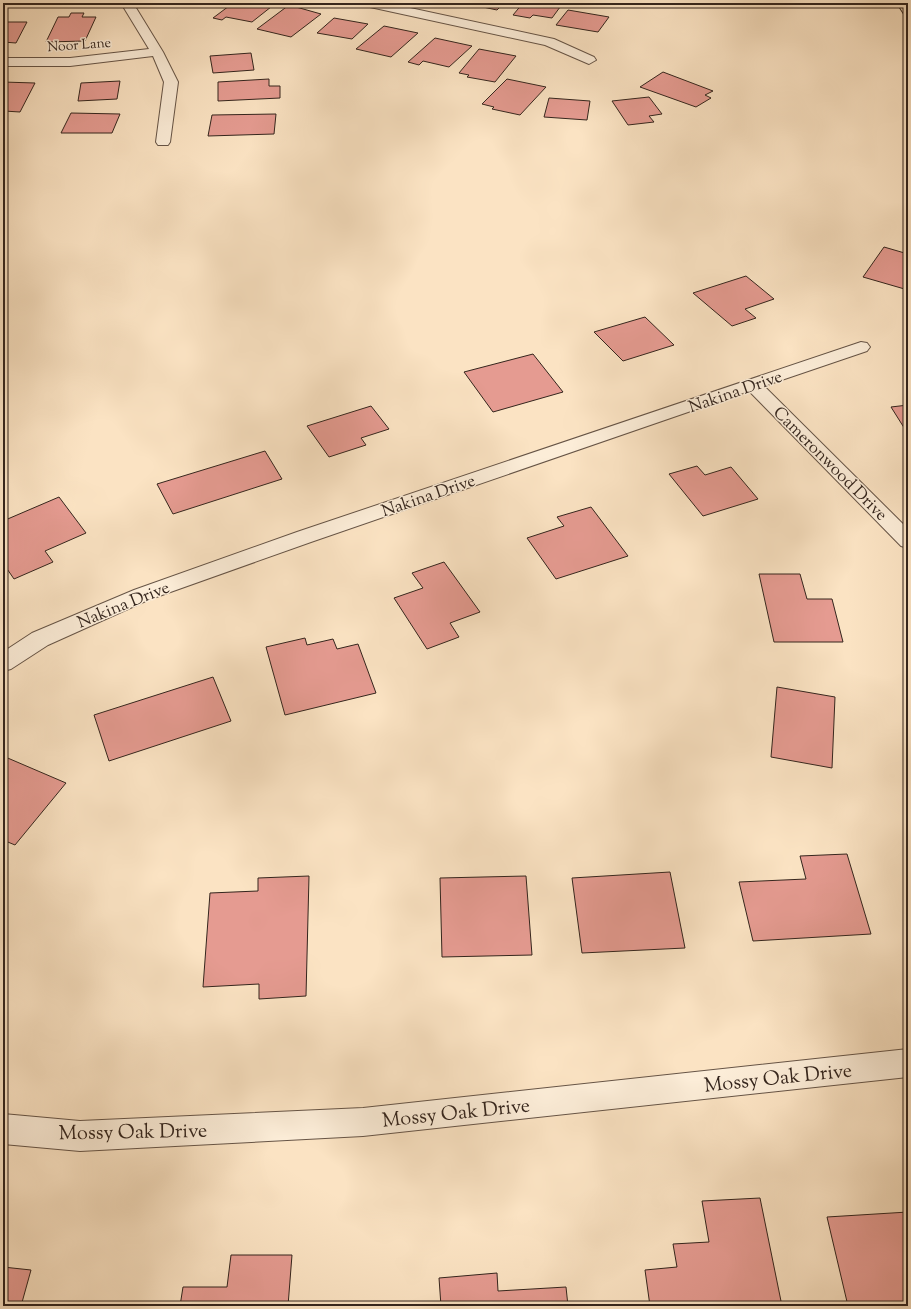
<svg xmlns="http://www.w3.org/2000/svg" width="911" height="1309" font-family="'Sorts Mill Goudy',serif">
<rect width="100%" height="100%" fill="#fbe3c3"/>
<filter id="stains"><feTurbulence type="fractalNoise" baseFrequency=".005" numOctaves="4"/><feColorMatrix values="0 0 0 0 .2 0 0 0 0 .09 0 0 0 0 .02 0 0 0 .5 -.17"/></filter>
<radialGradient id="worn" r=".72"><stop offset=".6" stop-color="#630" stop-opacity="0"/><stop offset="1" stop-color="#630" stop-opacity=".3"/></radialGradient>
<path fill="#e59b91" stroke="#34251d" d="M233,3H276L252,22L226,17L222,20L213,18Z
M464,3H504L497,10Z
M523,3H563L552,18L533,15L530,18L513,15Z
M289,5L321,14L291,37L257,29Z
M568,10L609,17L598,32L556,25Z
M71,13H84L82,17H96L85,41L46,42L58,17H69Z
M334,18L368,24L352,39L317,33Z
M3,22H27L16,43L3,42Z
M384,26L418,33L391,57L356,49Z
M435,38L472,46L449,67L423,61L419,65L408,62Z
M479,49L516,56L495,82L467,77L469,75L459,73Z
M251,53L254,70L213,73L210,56Z
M663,72L713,91L705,95L711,98L696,107L640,87Z
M269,79V86H280V98L218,101V82Z
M507,79L546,87L520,115L492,109L494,107L482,104Z
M120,81L117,99L78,101L81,83Z
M3,82L35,83L20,112L4,111L3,114Z
M649,97L662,114L649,116L654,122L628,125L612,101Z
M549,98L590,101L587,120L544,117Z
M71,113L120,114L112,133H61Z
M276,114L274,134L208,136L212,115Z
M884,247L908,254V290L863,277Z
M746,276L774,299L745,309L756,318L732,326L693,293Z
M645,317L674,345L623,361L594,332Z
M533,354L563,392L493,412L464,372Z
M908,405V434L891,407Z
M371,406L389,429L361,438L366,445L329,457L307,426Z
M265,451L282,479L173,514L157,484Z
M697,466L705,475L731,467L758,499L703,516L669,474Z
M59,497L86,533L45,551L53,562L14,579L3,563V521Z
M591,507L628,556L556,579L527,538L564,526L557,517Z
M444,562L480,612L450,623L459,637L427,649L394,598L423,588L412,573Z
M759,574H800L807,599H832L843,642H774Z
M305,638L307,645L333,639L337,649L358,644L376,693L285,715L266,647Z
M213,677L231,721L109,761L94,715Z
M777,687L835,697L832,768L771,757Z
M3,756L66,783L15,845L3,840Z
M847,854L871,934L753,941L739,882L806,879L800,856Z
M670,872L685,948L582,953L572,878Z
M309,876L306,996L259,999V984L203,987L210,893L258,891V878Z
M526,876L532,955L442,957L440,878Z
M760,1198L782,1306H650L645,1270L677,1267L673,1244L709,1242L702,1201Z
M908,1212V1306H848L827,1217Z
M231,1255H292L288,1306H180L183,1287H227Z
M3,1267L31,1270L21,1306H3Z
M497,1273L498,1291L566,1287L568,1306H441L439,1278Z"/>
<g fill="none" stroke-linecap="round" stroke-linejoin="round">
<defs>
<path id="minor" d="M121,3H133L163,52L178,82L170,142L168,145H158L156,142L164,82L153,56L70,66H3V58H70L149,49Z
M364,3H387L554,39L594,57L596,60L589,64L545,45L370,7Z
M861,342L867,343L870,347L867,351L764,386L908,529V548L901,546L749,391L311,542L148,600L48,645L11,669L3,671V652L32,633L134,590L297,532Z
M908,1049V1077L363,1136L80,1151L3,1144V1114L80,1121L363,1108Z"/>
<path id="highway" d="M897,3H908V15L904,14Z"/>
</defs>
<use href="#minor" stroke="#665446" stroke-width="2"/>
<use href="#highway" stroke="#34251d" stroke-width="2"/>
<use href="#minor" fill="#fcedd8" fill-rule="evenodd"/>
<use href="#highway" fill="#fbe3c3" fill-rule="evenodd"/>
</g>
<g text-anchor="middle" stroke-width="3" stroke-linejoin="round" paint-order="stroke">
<g font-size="14" fill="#34251d" stroke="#fcedd8">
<text transform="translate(79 44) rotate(-4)" y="5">Noor Lane</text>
</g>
<g font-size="17" fill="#34251d" stroke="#fcedd8">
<text transform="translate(735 391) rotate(-19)" y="6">Nakina Drive</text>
<text transform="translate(831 463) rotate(45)" y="6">Cameronwood Drive</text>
<text transform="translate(428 495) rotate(-19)" y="6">Nakina Drive</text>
<text transform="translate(123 604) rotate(-22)" y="6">Nakina Drive</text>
</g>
<g font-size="20" fill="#34251d" stroke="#fcedd8">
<text transform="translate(778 1077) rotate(-6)" y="7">Mossy Oak Drive</text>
<text transform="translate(456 1112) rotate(-6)" y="7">Mossy Oak Drive</text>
<text transform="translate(133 1131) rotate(-1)" y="7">Mossy Oak Drive</text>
</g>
</g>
<rect width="911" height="1309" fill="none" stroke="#fbe3c3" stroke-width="16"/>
<rect x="4" y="4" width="903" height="1301" fill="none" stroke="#34251d" stroke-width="2"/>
<rect x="8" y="8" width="895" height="1293" fill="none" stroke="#34251d"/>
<rect width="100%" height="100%" filter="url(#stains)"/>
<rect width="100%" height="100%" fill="url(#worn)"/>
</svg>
